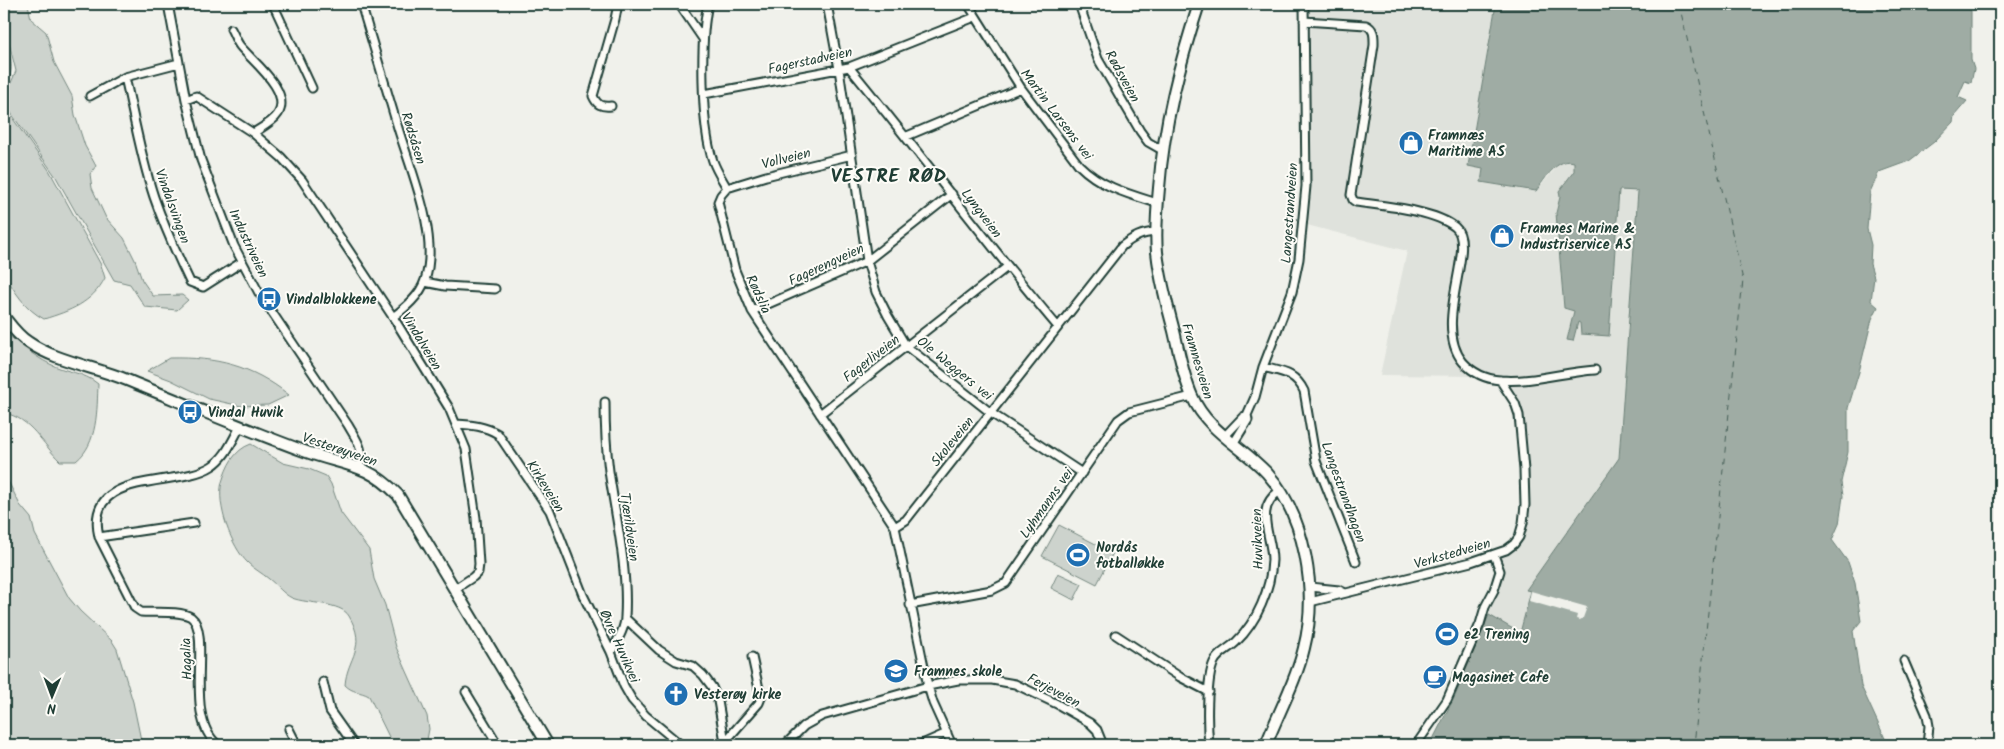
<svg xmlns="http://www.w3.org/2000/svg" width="2004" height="749" font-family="Kalam,sans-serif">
<rect width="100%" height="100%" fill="#f0f1eb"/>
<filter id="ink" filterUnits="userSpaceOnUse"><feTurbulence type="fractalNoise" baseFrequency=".02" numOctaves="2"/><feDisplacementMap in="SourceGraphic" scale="10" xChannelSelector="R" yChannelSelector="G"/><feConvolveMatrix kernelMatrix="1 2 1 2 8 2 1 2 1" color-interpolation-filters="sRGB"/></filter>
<g filter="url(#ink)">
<path fill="#dfe2dc" d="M1304,4H1496L1468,165L1483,168L1481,182L1536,191L1560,163L1570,161L1574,162V170L1559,191L1560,197L1556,213L1564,308L1574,310L1567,339L1573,341L1578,322L1609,335L1619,190H1638L1619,459L1527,589L1531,591L1520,633L1484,613L1500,576L1494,555L1514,544L1523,523L1519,415L1500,380L1482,376L1380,375L1407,251L1303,224Z"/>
<path fill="#cdd3cd" stroke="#768880" d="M6,4H28L31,19L46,32L54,62L72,96L75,115L85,146L96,166L90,174L92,188L106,218L124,238L135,260L142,280L153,296L182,295L188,300L177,310L145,307L130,284L114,280L56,177L11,113L5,97L16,71L4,24Z
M4,38C12,60 15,69 4,91Z
M4,106L49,170L101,265L105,278C92,303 70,311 44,319C25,309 14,291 4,273Z
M4,332C19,343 33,356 50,364C65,372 84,372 98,384C97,409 98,444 76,461H60C42,444 31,418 4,413Z
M169,358C217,357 251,365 289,395L268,405L241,406L209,399L171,380L147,371Z
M251,444L283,463L309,469L326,476L331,484L341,513L369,550L374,579L385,605L396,647L427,716L429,729L426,745H393L369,696C360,691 353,693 345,685C347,657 368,648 349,616C341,602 307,604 292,598C283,594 277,585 269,579C262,573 254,569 248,563C231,547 216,504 222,482C227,466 234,450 251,444Z
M4,473L20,505L31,518L35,534L69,598L80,611L112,641L117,649L133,702L142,745H4Z
M1059,525L1113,553L1097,584L1042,556Z
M1058,573L1082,584L1074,600L1051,588Z"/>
<path fill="#9faca4" stroke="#6c8077" d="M1496,4H1963L1971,11V60L1974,69L1971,83L1965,81L1958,97L1967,101L1954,116L1953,122L1934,142L1909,161L1879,172L1870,192L1867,229L1871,245L1870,264L1874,277L1871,301L1878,307L1872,319L1859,372L1848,408V452L1841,482L1843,496L1839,524L1832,540L1848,562L1855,583L1861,621L1853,631L1861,686L1888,745H1430L1455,696L1489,615L1520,633L1531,591L1526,590L1619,458L1638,191L1619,190L1609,336L1581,334L1580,323L1578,322L1573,341L1567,340L1574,311L1564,308L1556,213L1560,197L1559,191L1574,171V162C1557,157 1545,179 1536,191L1481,182L1483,169L1468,166Z"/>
<path fill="#f0f1eb" d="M1531,591L1587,607L1583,618L1580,620L1576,619L1577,615L1529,601Z"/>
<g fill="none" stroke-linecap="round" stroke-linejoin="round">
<path stroke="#455e56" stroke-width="1" stroke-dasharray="6 5" stroke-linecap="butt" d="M1679,4L1743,280L1694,745"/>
<defs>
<path id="minor" d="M168,4L186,100L201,160L234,246L259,293L348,425C357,441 365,449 359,467
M273,4L312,88
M361,4C373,45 386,87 398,128C411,171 440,237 425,280C420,296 405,308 393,317
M679,4L703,39
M708,4C700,39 701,127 713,161C716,170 722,179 727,188
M827,4L839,69L867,261L876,292L888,316L906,346L991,413L1082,473
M968,4L1021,88L1079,165C1101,187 1128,194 1157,203
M1079,4L1098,59L1140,131L1148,142L1162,150
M1304,21L1366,25C1375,29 1374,37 1374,45L1351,195L1353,200L1356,202C1384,206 1434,210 1455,227C1478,246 1431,324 1463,362C1473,373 1486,379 1500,380C1531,383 1563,372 1595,370
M231,29C234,34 236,41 240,46C253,62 292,91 278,114C273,122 261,128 253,133
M849,67C920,153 986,242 1058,327
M125,77C134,117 141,158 154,197C164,226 177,255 190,282L203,287L242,262
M704,94L849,67L975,17
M90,96L125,77L179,63
M186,100L196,96L253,133L281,157L302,180L393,317L449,408L466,449L476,518L479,564L478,572L473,577L455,589
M611,106C601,107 597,105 593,96L615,19L618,4
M907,136L1021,88
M852,155L766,176L727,188L721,195L718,202L735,270L752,311L895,527L928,686L933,703L952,745
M425,282L445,286L495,289
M752,311L867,261L952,194
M1263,367C1282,372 1295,372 1304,391L1316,461L1356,562
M605,402C605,425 606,448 609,471C616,519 628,568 625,617C625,629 617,641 611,652
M820,414L1007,267
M456,424C472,425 485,426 498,434L550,511L583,595L611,652L624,686L632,700L646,716L681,745
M1224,437L1243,417L1247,415
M1233,444L1248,420L1247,415L1255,397L1263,367L1292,292L1299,259L1306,186L1304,4
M895,527L906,520L1122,246C1134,237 1141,233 1156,232
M99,537L194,523
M1310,587L1339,590L1345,593
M1310,602L1471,562L1506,550L1514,544L1519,537L1523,523L1525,505L1524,470L1519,415L1515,403L1500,380
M910,605L992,590L1006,583L1118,420L1129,412L1192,396
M625,618L659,650L676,661L693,666L703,675L712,687L718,701L725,742
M1116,635L1180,677L1209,692
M1904,661L1927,715L1929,726L1927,745
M323,682L330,711L354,745
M466,692L498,745
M289,729L297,745
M723,744L759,703L761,698L752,657
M218,745C182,717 213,634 191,617C181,610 153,613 141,612L135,608L99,537C83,468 177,489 212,466C226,457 232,441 240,427
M785,745L804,726L822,716L928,686L958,680H992L1015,684L1057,704L1090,723L1097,730L1103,745
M920,745L947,733
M1209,745C1207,726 1206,679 1214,662C1218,653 1229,649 1236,642C1257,622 1271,589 1272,560C1272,535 1253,508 1280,491
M1416,745L1447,700L1480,624L1485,607L1494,590L1500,571L1494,555"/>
<path id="secondary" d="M1199,4C1179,65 1164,123 1159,188C1157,209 1155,231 1157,252C1160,279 1167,305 1174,331C1179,352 1183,376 1192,396C1207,431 1243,447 1267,473C1306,516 1318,593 1304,648C1296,682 1278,713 1266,745
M4,317C11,326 18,336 28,342C55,361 96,367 127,380C186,404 244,429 304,451C344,466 366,462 398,495L548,745"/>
</defs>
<use href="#minor" stroke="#1f3d34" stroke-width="11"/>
<use href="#secondary" stroke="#1f3d34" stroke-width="14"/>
<use href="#minor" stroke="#fdfcf7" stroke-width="7"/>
<use href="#secondary" stroke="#fdfcf7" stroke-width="10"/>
</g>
</g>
<defs>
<symbol id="shop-disc" viewBox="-11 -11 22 22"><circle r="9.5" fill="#1f6fb2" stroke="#fdfcf7"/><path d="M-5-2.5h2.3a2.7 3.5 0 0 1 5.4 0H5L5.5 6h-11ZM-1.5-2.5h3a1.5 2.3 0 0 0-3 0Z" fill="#fff"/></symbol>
<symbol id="bus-disc" viewBox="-11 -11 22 22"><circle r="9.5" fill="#1f6fb2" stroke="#fdfcf7"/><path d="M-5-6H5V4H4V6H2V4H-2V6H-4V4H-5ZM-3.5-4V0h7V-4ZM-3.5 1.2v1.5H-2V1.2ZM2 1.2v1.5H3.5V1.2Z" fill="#fff"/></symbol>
<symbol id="stadium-disc" viewBox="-11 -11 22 22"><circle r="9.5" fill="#1f6fb2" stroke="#fdfcf7"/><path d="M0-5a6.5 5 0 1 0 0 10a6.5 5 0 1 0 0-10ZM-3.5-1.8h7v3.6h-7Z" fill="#fff"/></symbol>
<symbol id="school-disc" viewBox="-11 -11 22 22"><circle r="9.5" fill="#1f6fb2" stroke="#fdfcf7"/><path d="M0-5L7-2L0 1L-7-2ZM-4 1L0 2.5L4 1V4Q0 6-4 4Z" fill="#fff"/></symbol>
<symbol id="cafe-disc" viewBox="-11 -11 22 22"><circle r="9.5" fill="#1f6fb2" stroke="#fdfcf7"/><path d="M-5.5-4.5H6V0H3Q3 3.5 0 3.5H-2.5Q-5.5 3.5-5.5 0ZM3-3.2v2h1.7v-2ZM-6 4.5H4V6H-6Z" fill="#fff"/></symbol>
<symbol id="church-disc" viewBox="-11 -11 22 22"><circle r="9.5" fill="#1f6fb2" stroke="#fdfcf7"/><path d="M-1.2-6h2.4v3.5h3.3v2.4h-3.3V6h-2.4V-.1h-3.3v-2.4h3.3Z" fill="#fff"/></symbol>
</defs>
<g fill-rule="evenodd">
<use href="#shop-disc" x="1397" y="129" width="28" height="28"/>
<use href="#shop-disc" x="1488" y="222" width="28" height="28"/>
<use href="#bus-disc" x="255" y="285" width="28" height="28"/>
<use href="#bus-disc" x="176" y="398" width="28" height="28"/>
<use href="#stadium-disc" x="1064" y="541" width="28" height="28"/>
<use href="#stadium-disc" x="1433" y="620" width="28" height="28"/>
<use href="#school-disc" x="882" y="657" width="28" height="28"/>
<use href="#cafe-disc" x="1421" y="663" width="28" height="28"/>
<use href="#church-disc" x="662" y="680" width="28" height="28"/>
</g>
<g text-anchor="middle" stroke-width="4" stroke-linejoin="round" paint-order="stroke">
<g font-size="14" fill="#1f3d34" stroke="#fdfcf7">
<text transform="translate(810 60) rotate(-12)" y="5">Fagerstadveien</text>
<text transform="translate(1123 76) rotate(61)" y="5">Rødsveien</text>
<text transform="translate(1057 114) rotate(53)" y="5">Martin Larsens vei</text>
<text transform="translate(414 138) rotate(73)" y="5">Rødsåsen</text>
<text transform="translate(786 158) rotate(-14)" y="5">Vollveien</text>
<text transform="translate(173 206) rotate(70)" y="5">Vindalsvingen</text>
<text transform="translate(982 213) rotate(53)" y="5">Lyngveien</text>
<text transform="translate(1289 213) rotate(-86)" y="5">Langestrandveien</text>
<text transform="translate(249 243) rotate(65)" y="5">Industriveien</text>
<text transform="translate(826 264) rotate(-25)" y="5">Fagerengveien</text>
<text transform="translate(759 294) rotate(65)" y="5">Rødslia</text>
<text transform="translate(422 341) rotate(59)" y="5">Vindalveien</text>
<text transform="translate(871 358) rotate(-38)" y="5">Fagerliveien</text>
<text transform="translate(1198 361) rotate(73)" y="5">Framnesveien</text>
<text transform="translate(955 368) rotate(39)" y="5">Ole Weggers vei</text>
<text transform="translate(952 441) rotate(-51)" y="5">Skoleveien</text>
<text transform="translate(340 449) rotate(19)" y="5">Vesterøyveien</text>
<text transform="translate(546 486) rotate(58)" y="5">Kirkeveien</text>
<text transform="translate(1344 492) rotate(70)" y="5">Langestrandhagen</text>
<text transform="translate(1046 503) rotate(-55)" y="5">Lyhmanns vei</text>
<text transform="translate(630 527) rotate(82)" y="5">Tjærildveien</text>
<text transform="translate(1257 539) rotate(-92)" y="5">Huvikveien</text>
<text transform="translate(1452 553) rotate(-16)" y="5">Verkstedveien</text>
<text transform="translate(620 646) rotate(66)" y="5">Øvre Huvikvei</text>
<text transform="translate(186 659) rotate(-92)" y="5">Hagalia</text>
<text transform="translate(1054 690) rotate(28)" y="5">Ferjeveien</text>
</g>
<g font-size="14" font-weight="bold" fill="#1f3d34" stroke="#fdfcf7" text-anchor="start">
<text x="1428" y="140">Framnæs<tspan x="1428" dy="16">Maritime AS</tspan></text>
<text x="1520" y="233">Framnes Marine &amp;<tspan x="1520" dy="16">Industriservice AS</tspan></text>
<text x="286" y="304">Vindalblokkene</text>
<text x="208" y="417">Vindal Huvik</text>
<text x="1096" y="552">Nordås<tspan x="1096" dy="16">fotballøkke</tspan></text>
<text x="1464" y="639">e2 Trening</text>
<text x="914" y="676">Framnes skole</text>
<text x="1452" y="682">Magasinet Cafe</text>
<text x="694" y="699">Vesterøy kirke</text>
</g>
<g font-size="19" font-weight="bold" letter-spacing="1" fill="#1f3d34" stroke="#fdfcf7">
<text x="889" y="182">VESTRE RØD</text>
</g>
</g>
<rect width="2004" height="749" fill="none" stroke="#fdfcf7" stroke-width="20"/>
<rect x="10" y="10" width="1984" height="729" fill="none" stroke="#1f3d34" stroke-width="2" filter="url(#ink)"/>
<g transform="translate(52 696) rotate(181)" stroke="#fdfcf7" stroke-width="4" paint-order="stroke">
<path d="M0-4L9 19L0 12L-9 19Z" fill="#1f3d34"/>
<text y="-8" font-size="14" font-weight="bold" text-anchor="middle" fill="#1f3d34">N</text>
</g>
</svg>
